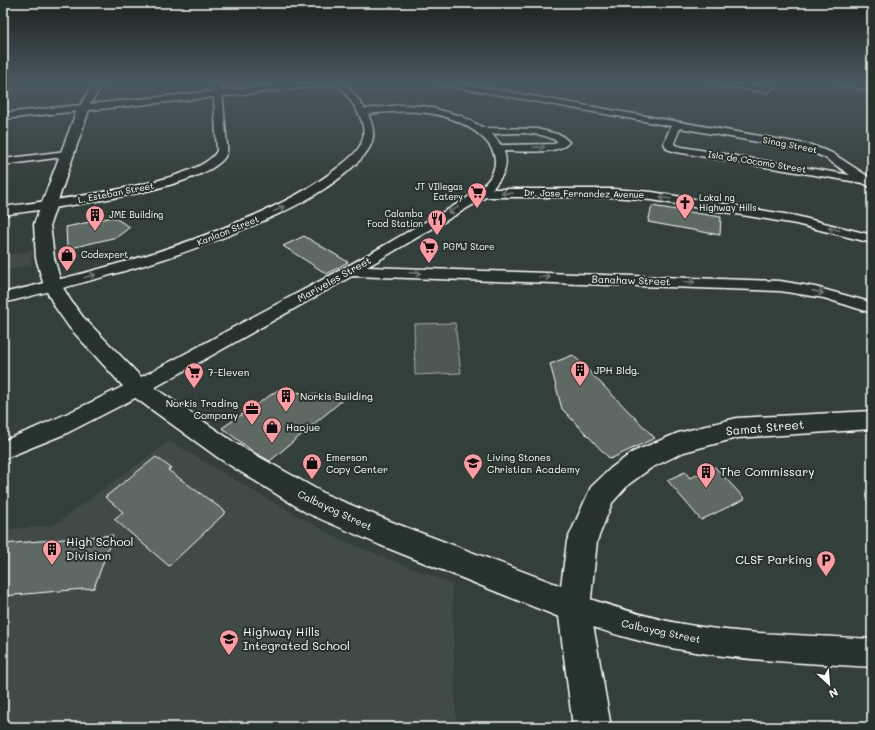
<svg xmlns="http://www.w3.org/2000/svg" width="875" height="730" font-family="Mali,sans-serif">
<rect width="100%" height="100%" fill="#333f3a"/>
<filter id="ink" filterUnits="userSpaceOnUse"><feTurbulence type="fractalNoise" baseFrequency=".025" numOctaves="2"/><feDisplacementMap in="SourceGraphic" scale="8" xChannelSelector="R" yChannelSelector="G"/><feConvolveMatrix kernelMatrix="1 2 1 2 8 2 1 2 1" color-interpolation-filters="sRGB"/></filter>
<g filter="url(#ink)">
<path fill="#404c47" d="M33,250L31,265L3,271V256Z
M170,441L259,494L341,540L452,584L456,727H3V530L54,525Z"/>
<path fill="#4d5853" stroke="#a6aca9" d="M455,323L461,373L415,375L414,324Z"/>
<path fill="#5f6964" stroke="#fff" d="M652,206L721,217L720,235L648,222Z
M113,217L130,227L117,237L67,249L66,227Z
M304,236L348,262L327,274L283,246Z
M573,355L655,438L610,459L562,409L550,364Z
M278,390L345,398L270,461L255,453L222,428Z
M156,457L171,468L168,470L226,512L169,566L114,519L123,512L105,497Z
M715,467L745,499L701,520L667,480L685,472L690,478Z
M113,535L94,588L3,596V544Z"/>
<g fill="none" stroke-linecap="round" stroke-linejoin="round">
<defs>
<path id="minor" d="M3,82H10L3,86Z
M98,82H106L97,93L87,109H81L79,107L90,90Z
M213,82H221C223,99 224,116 226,134C226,139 228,147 227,152C217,190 41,209 3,215V207C43,201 199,185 217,151Z
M337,82H345L365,109L401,105L424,106L461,116L484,128L537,129L561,135L569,142C560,155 520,151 504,151C509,168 503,176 492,189H612L652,192L796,216L872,235V243L796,224L652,200L612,197H486L367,267L780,281L815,287L866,301L872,302V313L824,298L780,291L352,276L145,393L65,434L3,459V441C84,409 158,369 234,327C292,296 352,265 409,231C429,219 483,194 492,174C501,155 489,141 473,130C441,108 404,110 368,114C371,121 374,129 373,137C371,152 356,164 346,173C318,196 285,212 251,226C172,261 87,282 3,303V293C85,274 166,253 243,220C275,207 308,191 336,169C346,161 360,152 363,138C367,117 348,98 337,82ZM492,134C512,133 540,130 558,142L554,144L501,145Z
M435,82H452L811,145L832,153L872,179V188L863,183L676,152L667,149L664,143L671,126L439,84ZM680,128L808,151L824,157L850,175L682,147L675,145L674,143Z
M707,82H729L765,86L771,82H780L767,92L711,84Z
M66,151L71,154L70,156L3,165V159Z
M574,594C608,605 642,616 677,623C741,635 807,635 872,639V667C763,660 667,659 565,616L561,607L565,598Z"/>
<path id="tertiary" d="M84,104L90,107L50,224L54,258L62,286L71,301L83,317L146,382L238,445L327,495L397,524L561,586L567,541L591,487L611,468L633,452L678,433L737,418L872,411V429L737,438L684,452L651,468L629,484L612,503L597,541L590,607L611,727H573L559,617L380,545L307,513L220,459L130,394L69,327L55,307L44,286L36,258L34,224L78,107Z"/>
<path id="secondary" d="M304,82H336L331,85L3,119V113Z
M835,82H855L872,85V91L840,85Z"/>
</defs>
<use href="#minor" stroke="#fff" stroke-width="3"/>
<use href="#tertiary" stroke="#fff" stroke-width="3"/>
<use href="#secondary" stroke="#fff" stroke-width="3"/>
<use href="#minor" fill="#26332d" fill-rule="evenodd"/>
<use href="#tertiary" fill="#26332d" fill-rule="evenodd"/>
<use href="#secondary" fill="#26332d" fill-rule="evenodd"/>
</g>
<defs><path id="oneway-shaft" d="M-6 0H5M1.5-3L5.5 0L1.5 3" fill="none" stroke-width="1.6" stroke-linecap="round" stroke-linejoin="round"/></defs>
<g stroke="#727a76">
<use href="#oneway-shaft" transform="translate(539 147) rotate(-1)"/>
<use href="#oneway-shaft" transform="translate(507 193) rotate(-179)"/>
<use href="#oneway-shaft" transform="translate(665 198) rotate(-171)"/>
<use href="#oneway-shaft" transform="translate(279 209) rotate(-26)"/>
<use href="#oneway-shaft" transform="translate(453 210) rotate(149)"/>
<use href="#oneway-shaft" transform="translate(834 229) rotate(-166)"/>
<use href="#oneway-shaft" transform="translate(415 273) rotate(2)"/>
<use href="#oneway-shaft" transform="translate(90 276) rotate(-15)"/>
<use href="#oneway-shaft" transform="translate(545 277) rotate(2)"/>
<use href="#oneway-shaft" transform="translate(689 282) rotate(2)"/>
<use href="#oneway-shaft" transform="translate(818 292) rotate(13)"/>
</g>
</g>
<linearGradient id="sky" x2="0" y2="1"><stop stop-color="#1c2320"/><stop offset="0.45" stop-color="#4a5860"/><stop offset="1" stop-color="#4a5860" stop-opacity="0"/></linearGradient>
<rect width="875" height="184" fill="url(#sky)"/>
<defs>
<symbol id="supermarket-pin" viewBox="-11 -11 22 30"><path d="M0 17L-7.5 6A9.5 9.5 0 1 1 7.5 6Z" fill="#ff9aa2" stroke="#26332d"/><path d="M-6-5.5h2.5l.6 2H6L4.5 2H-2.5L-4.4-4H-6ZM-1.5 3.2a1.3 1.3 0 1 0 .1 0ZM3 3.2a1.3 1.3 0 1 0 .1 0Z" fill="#111"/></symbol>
<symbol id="church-pin" viewBox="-11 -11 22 30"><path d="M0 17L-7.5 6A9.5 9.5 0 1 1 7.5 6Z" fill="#ff9aa2" stroke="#26332d"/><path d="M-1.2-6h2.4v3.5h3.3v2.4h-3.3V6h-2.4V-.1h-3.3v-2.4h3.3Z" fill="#111"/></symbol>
<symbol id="building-pin" viewBox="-11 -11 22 30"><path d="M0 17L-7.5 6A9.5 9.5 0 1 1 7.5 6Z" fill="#ff9aa2" stroke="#26332d"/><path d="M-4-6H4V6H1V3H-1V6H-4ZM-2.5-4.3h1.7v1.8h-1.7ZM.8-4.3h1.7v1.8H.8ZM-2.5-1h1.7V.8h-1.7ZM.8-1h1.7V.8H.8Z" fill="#111"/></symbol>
<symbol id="restaurant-pin" viewBox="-11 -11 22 30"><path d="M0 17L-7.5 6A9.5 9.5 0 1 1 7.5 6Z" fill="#ff9aa2" stroke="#26332d"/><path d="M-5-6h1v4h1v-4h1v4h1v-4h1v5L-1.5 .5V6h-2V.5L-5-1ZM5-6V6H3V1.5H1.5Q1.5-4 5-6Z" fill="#111"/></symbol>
<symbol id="shop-pin" viewBox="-11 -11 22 30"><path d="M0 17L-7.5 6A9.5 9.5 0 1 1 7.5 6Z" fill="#ff9aa2" stroke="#26332d"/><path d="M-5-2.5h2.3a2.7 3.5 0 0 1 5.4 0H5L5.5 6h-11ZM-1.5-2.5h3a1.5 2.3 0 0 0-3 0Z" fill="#111"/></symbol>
<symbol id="office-pin" viewBox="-11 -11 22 30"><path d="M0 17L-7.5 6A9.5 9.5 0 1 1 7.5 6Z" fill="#ff9aa2" stroke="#26332d"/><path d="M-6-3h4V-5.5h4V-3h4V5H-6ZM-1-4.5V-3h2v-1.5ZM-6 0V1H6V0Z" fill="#111"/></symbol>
<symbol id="school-pin" viewBox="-11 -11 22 30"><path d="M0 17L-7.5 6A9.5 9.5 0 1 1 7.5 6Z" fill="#ff9aa2" stroke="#26332d"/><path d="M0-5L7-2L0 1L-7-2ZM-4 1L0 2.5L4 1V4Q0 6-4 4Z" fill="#111"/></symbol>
<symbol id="parking-pin" viewBox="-11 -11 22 30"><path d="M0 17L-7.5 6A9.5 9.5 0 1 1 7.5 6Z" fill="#ff9aa2" stroke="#26332d"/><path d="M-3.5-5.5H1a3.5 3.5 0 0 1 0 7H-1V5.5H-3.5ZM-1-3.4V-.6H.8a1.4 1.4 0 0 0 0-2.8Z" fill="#111"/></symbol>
</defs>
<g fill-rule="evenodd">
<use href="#supermarket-pin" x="466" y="181" width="22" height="30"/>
<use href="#church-pin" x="674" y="192" width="22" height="30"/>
<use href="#building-pin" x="84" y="204" width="22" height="30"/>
<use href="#restaurant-pin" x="426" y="208" width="22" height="30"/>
<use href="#supermarket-pin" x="418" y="236" width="22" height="30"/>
<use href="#shop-pin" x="56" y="244" width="22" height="30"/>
<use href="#building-pin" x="569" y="359" width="22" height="30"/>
<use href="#supermarket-pin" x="183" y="361" width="22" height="30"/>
<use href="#building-pin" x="275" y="385" width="22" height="30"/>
<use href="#office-pin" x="241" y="398" width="22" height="30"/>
<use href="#shop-pin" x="261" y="416" width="22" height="30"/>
<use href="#shop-pin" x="301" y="452" width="22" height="30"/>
<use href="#school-pin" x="462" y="452" width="22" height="30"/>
<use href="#building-pin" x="695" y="461" width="22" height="30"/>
<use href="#building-pin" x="41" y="538" width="22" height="30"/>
<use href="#parking-pin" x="815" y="549" width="22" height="30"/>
<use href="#school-pin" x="218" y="628" width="22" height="30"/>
</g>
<g text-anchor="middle" stroke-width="4" stroke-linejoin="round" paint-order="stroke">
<g font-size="9" fill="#fff" stroke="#26332d">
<text transform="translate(790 145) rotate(11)" y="3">Sinag Street</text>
<text transform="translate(757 162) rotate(9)" y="3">Isla de Cocomo Street</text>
<text transform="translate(116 193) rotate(-11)" y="3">L. Esteban Street</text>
<text transform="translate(584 194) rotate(1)" y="3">Dr. Jose Fernandez Avenue</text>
<text transform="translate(228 231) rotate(-22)" y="3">Kanlaon Street</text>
</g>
<g font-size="9" fill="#fff" stroke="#26332d" text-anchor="start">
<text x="463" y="190" text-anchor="end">JT VIllegas<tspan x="463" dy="10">Eatery</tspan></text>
<text x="699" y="201">Lokal ng<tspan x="699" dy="10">Highway Hills</tspan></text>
<text x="423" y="217" text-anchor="end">Calamba<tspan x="423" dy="10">Food Station</tspan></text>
<text x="109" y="218">JME Building</text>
<text x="443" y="250">PGMJ Store</text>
<text x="81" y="258">Codexpert</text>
</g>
<g font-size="10" fill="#fff" stroke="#26332d">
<text transform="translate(334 279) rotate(-29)" y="4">Mariveles Street</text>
<text transform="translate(631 280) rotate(2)" y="4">Banahaw Street</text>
<text transform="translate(335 510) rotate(25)" y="4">Calbayog Street</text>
<text transform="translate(661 631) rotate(12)" y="4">Calbayog Street</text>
</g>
<g font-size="10" fill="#fff" stroke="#26332d" text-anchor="start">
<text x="594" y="374">JPH Bldg.</text>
<text x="208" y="376">7-Eleven</text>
<text x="300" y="400">Norkis Building</text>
<text x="238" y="407" text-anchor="end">Norkis Trading<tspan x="238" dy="12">Company</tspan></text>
<text x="286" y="431">Haojue</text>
<text x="326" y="461">Emerson<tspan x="326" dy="12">Copy Center</tspan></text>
<text x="487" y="461">Living Stones<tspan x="487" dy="12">Christian Academy</tspan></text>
</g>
<g font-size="12" fill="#fff" stroke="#26332d">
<text transform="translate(765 428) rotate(-5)" y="4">Samat Street</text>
</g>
<g font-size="12" fill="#fff" stroke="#26332d" text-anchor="start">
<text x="720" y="476">The Commissary</text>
<text x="66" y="546">High School<tspan x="66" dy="14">Division</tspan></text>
<text x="812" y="564" text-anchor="end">CLSF Parking</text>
<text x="243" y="636">Highway Hills<tspan x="243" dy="14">Integrated School</tspan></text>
</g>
</g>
<rect width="875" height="730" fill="none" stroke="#26332d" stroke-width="16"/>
<rect x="8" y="8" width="859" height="714" fill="none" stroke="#fff" stroke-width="1.5" filter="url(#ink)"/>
<g transform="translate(829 684) rotate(154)" stroke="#26332d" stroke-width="3" paint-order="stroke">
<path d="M0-3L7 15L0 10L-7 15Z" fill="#ffffff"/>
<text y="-6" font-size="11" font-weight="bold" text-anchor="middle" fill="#ffffff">N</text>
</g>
</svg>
